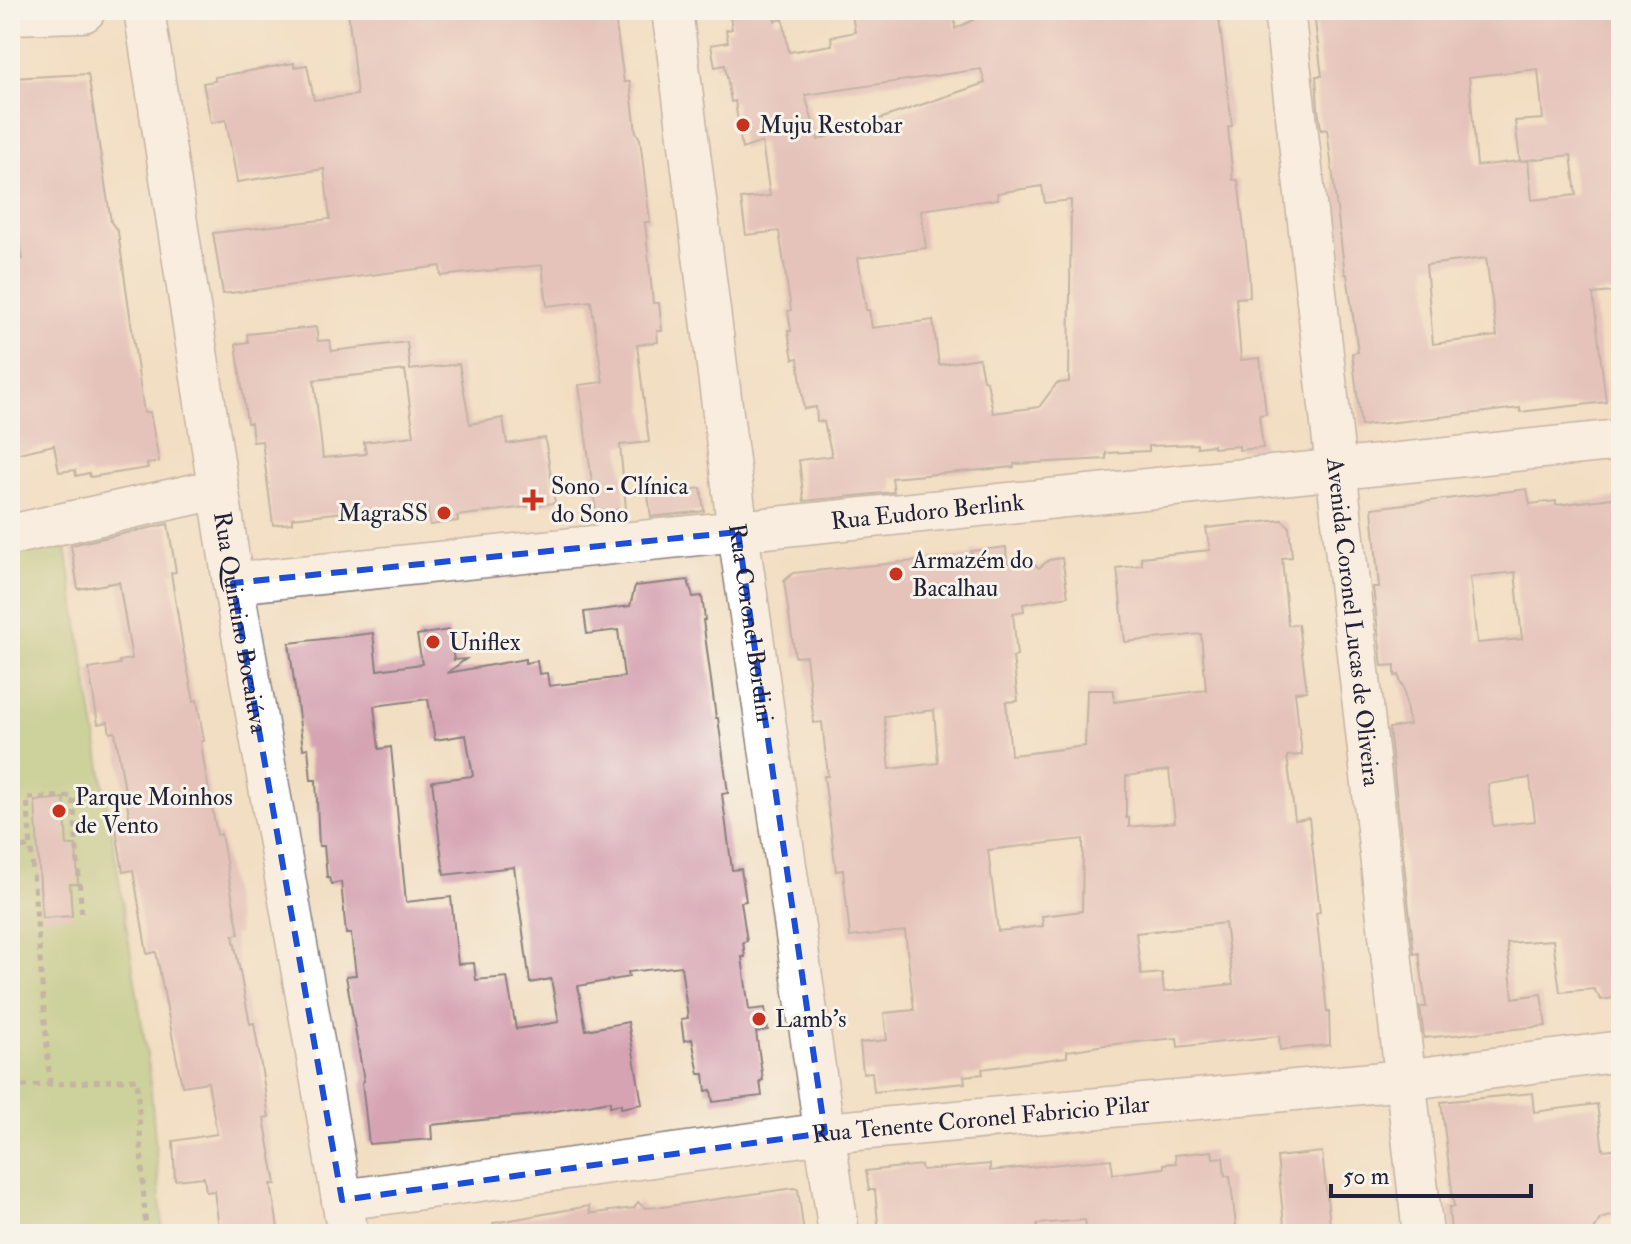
<svg xmlns="http://www.w3.org/2000/svg" width="1631" height="1244" font-family="'IM FELL Double Pica',serif">
<rect width="100%" height="100%" fill="#f7f3e8"/>
<filter id="ink" filterUnits="userSpaceOnUse"><feTurbulence type="fractalNoise" baseFrequency=".0125" numOctaves="2"/><feDisplacementMap in="SourceGraphic" scale="16" xChannelSelector="R" yChannelSelector="G"/><feConvolveMatrix kernelMatrix="1 2 1 2 8 2 1 2 1" color-interpolation-filters="sRGB"/></filter>
<filter id="wash" filterUnits="userSpaceOnUse"><feTurbulence type="fractalNoise" baseFrequency=".006" numOctaves="4" result="noise"/><feDisplacementMap in="SourceGraphic" scale="32" xChannelSelector="R" yChannelSelector="G"/><feGaussianBlur stdDeviation="1.8" result="paint"/><feColorMatrix in="noise" values="0 0 0 0 0 0 0 0 0 0 0 0 0 0 0 0 0 1.4 0 .05"/><feComposite in="paint" operator="in"/></filter>
<g filter="url(#wash)">
<rect width="100%" height="100%" fill="#f2dec2"/>
<path fill="#a0c16a" stroke="#617252" stroke-width="2" d="M64,536L149,1068L163,1234H10V553Z"/>
<g id="blocks">
<path fill="#d5a3b2" fill-rule="evenodd" d="M348,10H614L624,82H630L636,132L640,139L650,222H645L653,303H659L662,331H657L658,342L637,345L649,442L620,445L626,509L596,512L579,385L603,382L591,301L547,306L542,265L441,276L440,266L223,294L213,233L330,219L324,169L237,182L226,120L211,123L203,83L215,81V77L294,63V67L307,65L314,100L357,95Z
M729,10H773L775,21L783,19L789,52L832,45L831,37L855,32L851,10H955V29L993,10H1218L1232,126L1228,127L1233,180H1238L1249,270L1250,297L1236,298L1241,360L1260,358L1266,414L1259,415L1263,448L1239,450V446L1213,448V445L1197,447V444L1149,446V451L1106,453V459L1014,464V467L892,478L894,492L804,501L799,460L832,456L824,422L817,421L816,407L804,409L798,358L793,359L788,331H791L788,311L791,310L779,231L746,235L741,199L770,196L762,142L742,149L735,101L731,102L725,65L715,67L711,45L728,42L726,30L732,29ZM981,69L985,83L818,140L805,95ZM1042,186L1045,203L1071,200L1069,382L1057,383L1039,407L993,413L987,381L983,380L979,358L939,365L933,320L872,328L869,310H866L858,258L926,248L921,210L998,199L997,193Z
M1317,10H1408V13L1432,10H1621V291L1593,294L1606,402L1520,412V408L1361,426L1352,353L1358,352L1347,274H1345L1327,129L1321,130L1318,109L1316,76H1322L1314,14H1318ZM1538,69L1543,119L1515,121L1520,161L1571,155L1576,195L1532,200L1528,160L1477,166L1469,77ZM1486,258L1497,336L1433,344L1426,265Z
M88,74L111,222L118,232L144,413L150,412L159,462L147,464L148,468L90,477L89,473L76,476L75,470L59,472L54,445L10,455V262L23,259L10,181V78Z
M316,327L318,341L329,340L332,351L407,342L410,370L459,364L470,424L503,418L507,444L545,438L555,503L457,516L458,521L430,525L427,507L370,514V509L292,518V523L273,525L262,441L253,442L251,423H247L236,344L248,342L247,334ZM405,370L414,436L364,442L366,454L323,458L314,380Z
M701,488L704,511L651,517L648,495Z
M1527,489L1530,504L1556,501V505L1621,497V997L1601,1000L1594,989L1560,992L1553,940L1507,943L1513,998L1541,994L1546,1026L1424,1038L1420,1007H1426L1419,953L1414,954L1389,728L1409,725L1403,684L1401,685L1399,675L1395,676V665L1382,666L1373,587H1379L1372,508ZM1515,572L1522,639L1477,643L1470,577ZM1530,778L1535,821L1493,826L1488,784Z
M1282,520L1289,526L1292,557L1282,558L1288,625L1298,624L1307,691L1295,692L1302,755L1287,756L1295,820L1309,818L1320,912L1316,913L1327,1012L1329,1011L1330,1045L1280,1050L1279,1036L1178,1047L1177,1038L1105,1045L1067,1051V1057L982,1069L983,1074L964,1076L965,1083L874,1092L872,1072L863,1073L860,1043L887,1040L884,1013L914,1010L905,931L850,937L843,870L836,871L824,776H828L822,722L814,723L806,656L795,657L784,581L793,573L946,558L972,555L971,551L1006,547L1007,564L1030,561L1039,568L1049,560L1062,558L1068,596L1023,604L1024,611L1013,613L1017,656L1013,657L1018,701L1006,702L1011,755L1030,753L1085,746L1087,690H1114V702L1206,690L1201,634L1125,642L1117,568L1142,565L1141,557L1210,550L1206,528ZM934,710L938,763L890,769L884,716ZM1169,770L1175,822L1129,827V818H1126V776ZM1083,839L1082,911L1042,916L1043,926L998,931L988,850ZM1225,923L1233,984L1164,992L1162,973L1141,975L1136,933Z
M168,524L176,572L171,573L183,648L194,701L197,700L204,741H201L204,764L217,835L221,834L239,934L233,935L243,988L250,1024L254,1023L262,1072L269,1117L264,1118L276,1184H271L279,1234H220L214,1191L206,1192L204,1177L175,1180L173,1141L217,1134L208,1082L182,1086L156,952L147,954L133,870L123,872L115,823L130,820L115,732L110,733L108,722L98,724L89,669L120,664L119,661L132,659L119,582L78,589L71,545Z
M688,580L693,597L702,596L705,620H703L716,718H718L728,793L722,794L732,870L741,869L746,901L741,902L747,941L743,942L745,957H742L749,1010L765,1008L768,1030L756,1032L763,1080L760,1081L762,1096L713,1102L711,1090L706,1091L704,1074H699L692,1039L684,1041L681,1019L688,1018L681,966L628,972L629,977L578,986L586,1030L628,1022L642,1104L621,1108V1104L610,1106V1101L533,1115L431,1125L432,1139L369,1144L362,1082L364,1081L346,976L356,975L351,934H346L341,882L331,884L329,877H327L324,846H319L316,780H311L308,748L303,749L289,643L373,633L377,670L422,664L417,635L449,630L454,660L466,659L447,673L525,659V663L537,661L539,674L547,673L549,686L624,677L618,630L587,634L584,612L630,606L635,586ZM428,699L435,740L466,735L473,776L432,781L444,875L514,867L530,983L551,979L559,1022L516,1029L507,977L476,980L474,963L458,964L451,897L406,902L391,747L379,749L374,706Z
M64,798L67,845H76L78,884H70L72,916L42,918L35,801Z
M1532,1093L1534,1112L1597,1104L1603,1150L1621,1148V1213L1600,1219L1592,1234H1451L1449,1207H1454L1441,1102Z
M1212,1151L1213,1158L1223,1157L1225,1176H1230L1237,1234H1087L1085,1220L1037,1224L1038,1234H879L875,1190H869L866,1171L921,1165L922,1170L990,1164V1171L1111,1159L1113,1174L1164,1168V1164L1176,1163L1175,1155Z
M1322,1152L1331,1234H1285L1277,1157Z
M794,1188L798,1189L804,1234H494L493,1223L589,1206L590,1213H595L634,1208L638,1202L645,1208L662,1207Z"/>
</g>
</g>
<g filter="url(#ink)">
<use href="#blocks" fill-opacity="0" stroke="#8a807e" stroke-width="2"/>
<g fill="none" stroke-linecap="round" stroke-linejoin="round">
<defs>
<g id="minor">
<path id="s1" d="M144,10L233,583L348,1234"/>
<path id="s2" d="M672,10L738,532L839,1234"/>
<path id="s3" d="M1284,10L1423,1234"/>
<path d="M10,535L218,489"/>
<path id="s4" d="M233,583L1621,440"/>
<path id="s5" d="M342,1200L825,1133L1405,1080L1621,1051"/>
</g>
<path id="major" d="M10,12L83,10"/>
</defs>
<use href="#minor" stroke="#8a807e" stroke-width="43"/>
<use href="#major" stroke="#8a807e" stroke-width="47"/>
<path stroke="#8a807e" stroke-width="5" stroke-dasharray="6 6" stroke-linecap="butt" d="M10,848L30,847
M50,1084L27,798L73,796L82,918
M10,1087L137,1079L146,1234"/>
<use href="#minor" stroke="#fff" stroke-width="40"/>
<use href="#major" stroke="#fff" stroke-width="44"/>
</g>
</g>
<path d="M0 0H1631V1244H0ZM738,532L825,1133L342,1200L233,583Z" fill="#f2dec2" fill-opacity=".55" fill-rule="evenodd"/>
<path fill="none" stroke="#1d4ed8" stroke-width="6" stroke-dasharray="16 10" stroke-linejoin="round" d="M738,532L825,1133L342,1200L233,583Z"/>
<g fill="#c8321e" stroke="#f7f3e8" stroke-width="3">
<circle cx="743" cy="125" r="8"/>
<path d="M529 488h8v8h8v8h-8v8h-8v-8h-8v-8h8z"/>
<circle cx="444" cy="513" r="8"/>
<circle cx="896" cy="574" r="8"/>
<circle cx="433" cy="642" r="8"/>
<circle cx="59" cy="811" r="8"/>
<circle cx="759" cy="1019" r="8"/>
</g>
<g text-anchor="middle" stroke-width="6" stroke-linejoin="round" paint-order="stroke">
<g font-size="24" fill="#22223b" stroke="#f7f3e8" text-anchor="start">
<text x="759" y="133">Muju Restobar</text>
<text x="551" y="494">Sono - Clínica<tspan x="551" dy="28">do Sono</tspan></text>
<text x="428" y="521" text-anchor="end">MagraSS</text>
<text x="912" y="568">Armazém do<tspan x="912" dy="28">Bacalhau</tspan></text>
<text x="449" y="650">Uniflex</text>
<text x="75" y="805">Parque Moinhos<tspan x="75" dy="28">de Vento</tspan></text>
<text x="775" y="1027">Lamb's</text>
</g>
<g font-size="24" fill="#22223b" stroke="#f7f3e8">
<text dy="8" stroke="none"><textPath href="#s4" startOffset="698">Rua Eudoro Berlink</textPath></text>
<text dy="8" stroke="none"><textPath href="#s3" startOffset="616">Avenida Coronel Lucas de Oliveira</textPath></text>
<text dy="8" stroke="none"><textPath href="#s1" startOffset="620">Rua Quintino Bocaiúva</textPath></text>
<text dy="8" stroke="none"><textPath href="#s2" startOffset="618">Rua Coronel Bordini</textPath></text>
<text dy="8" stroke="none"><textPath href="#s5" startOffset="644">Rua Tenente Coronel Fabricio Pilar</textPath></text>
</g>
</g>
<rect width="1631" height="1244" fill="none" stroke="#f7f3e8" stroke-width="40"/>
<path d="M1331 1184v12h200v-12" fill="none" stroke="#22223b" stroke-width="4"/>
<text x="1343" y="1184" font-size="24" fill="#22223b" stroke="#f7f3e8" stroke-width="6" paint-order="stroke">50 m</text>
</svg>
